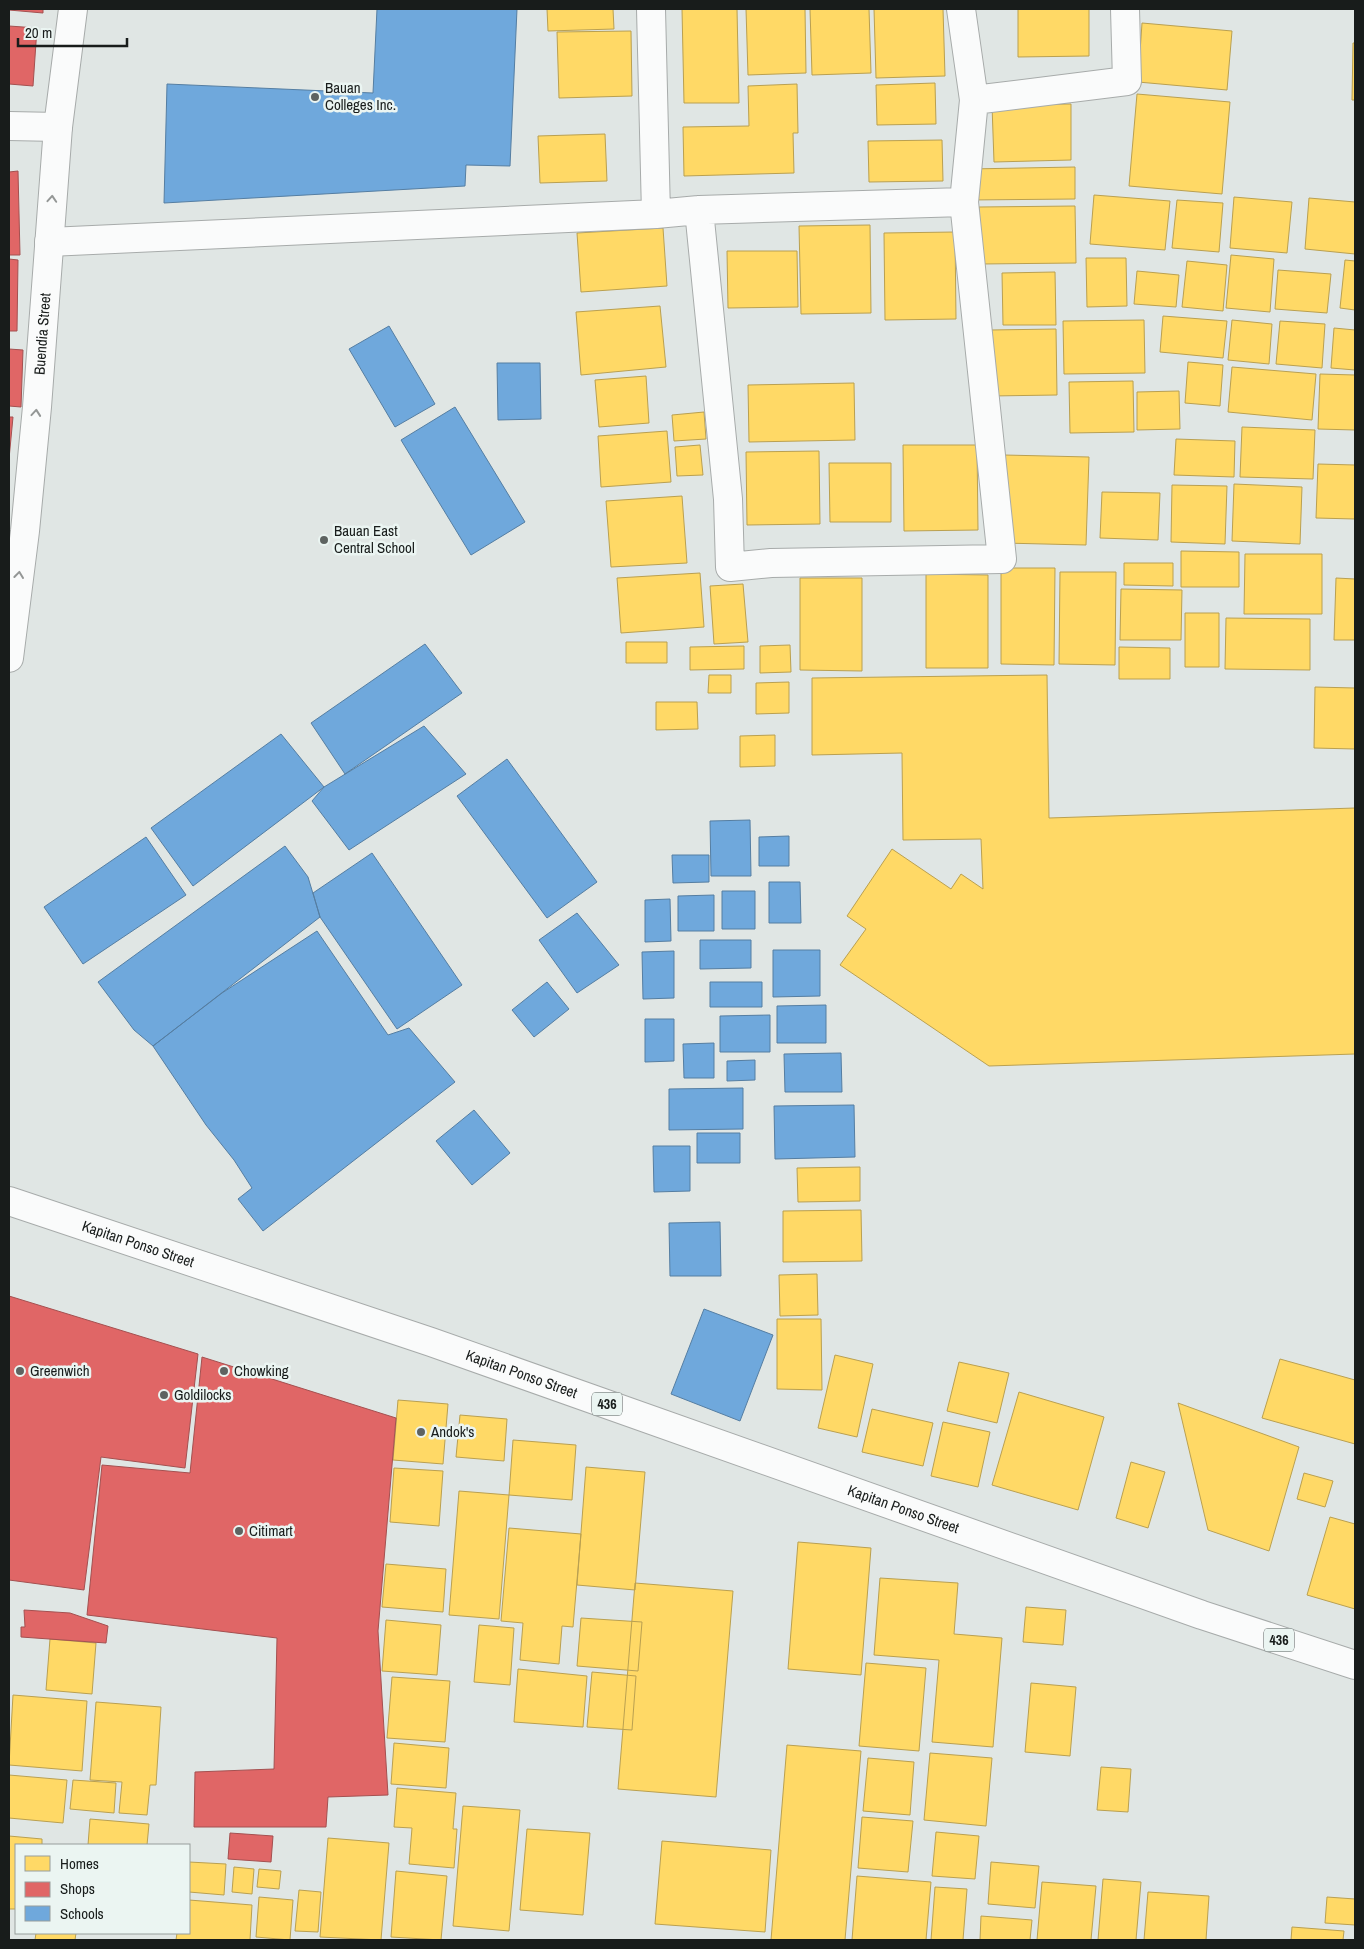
<svg xmlns="http://www.w3.org/2000/svg" width="1364" height="1949" font-family="'Archivo Narrow',sans-serif">
<rect width="100%" height="100%" fill="#e0e6e4"/>
<path fill="#ffd966" stroke="#baa050" d="M547,9H613L614,29L548,31Z
M682,9H737L739,103H684Z
M746,9H805L806,73L748,75Z
M810,9H869L871,73L812,75Z
M874,9H943L945,76L876,78Z
M1018,9H1089V56L1018,57Z
M1142,23L1232,31L1227,90L1138,82Z
M631,31L632,96L559,98L557,32Z
M1353,43H1355V100H1352Z
M935,83L936,124L877,125L876,85Z
M797,84L798,133H793L794,173L684,176L683,127L749,126L748,86Z
M1137,94L1230,102L1222,194L1129,186Z
M1071,104V160L994,162L992,105Z
M605,134L607,181L540,183L538,136Z
M942,140L943,181L869,182L868,141Z
M1075,167V199L970,200L969,169Z
M1094,195L1170,201L1165,250L1090,244Z
M1234,197L1292,202L1287,253L1230,248Z
M1309,198L1355,202V254L1305,249Z
M1177,200L1223,203L1219,252L1172,248Z
M1075,206L1076,263L980,264L979,207Z
M870,225L871,313L801,314L799,226Z
M663,228L667,286L581,292L577,233Z
M955,232L956,319L885,320L884,233Z
M727,251H797L798,307L728,308Z
M1231,255L1274,259L1270,312L1226,308Z
M1086,258H1126L1127,306L1087,307Z
M1345,260L1355,261V310L1340,308Z
M1187,261L1227,265L1223,311L1182,307Z
M1278,270L1331,274L1327,313L1275,309Z
M1137,271L1179,275L1176,307L1134,304Z
M1055,272L1056,325H1003L1002,273Z
M660,306L666,367L581,375L576,312Z
M1163,316L1227,321L1223,358L1160,352Z
M1144,320L1145,373L1064,374L1063,321Z
M1232,320L1272,324L1269,364L1228,360Z
M1280,321L1325,324L1322,368L1276,364Z
M1334,328L1355,330V370L1331,368Z
M1056,329L1057,395L991,396V330Z
M1188,362L1223,365L1220,406L1185,403Z
M1232,367L1316,374L1312,420L1228,412Z
M1320,374L1355,375V430L1318,429Z
M646,376L649,423L599,427L595,380Z
M1133,381L1134,432L1070,433L1069,382Z
M854,383L855,440L749,442L748,385Z
M1179,391L1180,429L1137,430V392Z
M704,412L706,439L674,441L672,415Z
M1242,427L1315,430L1313,479L1240,477Z
M667,431L671,482L601,487L598,436Z
M1176,439L1235,441L1234,477L1174,475Z
M700,445L703,475L677,476L675,447Z
M903,445H977L978,530L904,531Z
M819,451L820,524L747,525L746,452Z
M1004,455L1089,457L1086,545L1002,543Z
M829,463H891V522H830Z
M1318,464L1355,465V519L1316,518Z
M1234,484L1302,487L1300,544L1232,541Z
M1172,485L1227,486L1225,544L1171,542Z
M1102,492L1160,493L1158,540L1100,538Z
M682,496L687,563L611,567L606,501Z
M1181,551L1239,552V587H1181Z
M1245,554H1322V614H1244Z
M1124,563H1173V586L1124,585Z
M1001,568H1055L1054,665L1001,664Z
M1060,572H1116L1115,665L1059,664Z
M700,573L704,627L621,633L617,578Z
M926,574L988,575V668H926Z
M800,578H862V671L800,670Z
M1336,578L1355,579V640H1334Z
M743,584L748,642L714,644L710,586Z
M1121,589L1182,590L1181,640H1120Z
M1185,613H1219V667H1185Z
M1226,618L1310,619V670L1225,669Z
M626,642H667V663H626Z
M790,645L791,672L760,673V646Z
M744,646V669L690,670V647Z
M1119,647L1170,648V679H1119Z
M709,675H731V693H708Z
M1047,675L1049,818L1355,808V1054L989,1066L840,965L866,929L847,916L892,849L951,889L961,874L983,889L981,839L903,840L902,753L812,755V678Z
M789,682V713L756,714V683Z
M1315,687L1355,688V749L1314,748Z
M656,702H697L698,729L656,730Z
M775,735V766L740,767V736Z
M860,1167V1201L798,1202L797,1168Z
M861,1210L862,1261L783,1262V1211Z
M817,1274L818,1315L780,1316L779,1275Z
M777,1319H821L822,1390L777,1389Z
M835,1355L873,1364L857,1437L818,1428Z
M1280,1359L1355,1380V1444L1262,1418Z
M959,1362L1009,1373L997,1423L947,1411Z
M1019,1392L1104,1417L1078,1510L992,1485Z
M398,1400L448,1404L443,1464L393,1460Z
M1178,1403L1299,1447L1269,1551L1208,1530Z
M872,1409L933,1423L923,1466L862,1452Z
M460,1415L507,1419L504,1461L456,1457Z
M943,1422L990,1432L978,1487L931,1476Z
M513,1440L576,1445L572,1500L509,1495Z
M1131,1462L1165,1472L1148,1528L1116,1518Z
M586,1467L645,1472L635,1590L577,1585Z
M394,1468L443,1471L439,1526L390,1522Z
M1304,1473L1333,1481L1325,1507L1297,1499Z
M459,1491L509,1495L499,1619L449,1615Z
M1330,1517L1355,1524V1609L1307,1595Z
M509,1528L581,1534L573,1627L562,1626L559,1664L520,1660L523,1623L501,1621Z
M798,1542L871,1548L861,1675L788,1669Z
M386,1564L446,1569L443,1612L382,1607Z
M880,1578L958,1583L954,1634L1002,1638L993,1747L932,1742L939,1660L874,1655Z
M635,1583L733,1591L716,1797L618,1789Z
M1026,1607L1066,1610L1063,1645L1023,1642Z
M581,1618L642,1622L638,1671L577,1666Z
M386,1620L441,1625L437,1675L382,1671Z
M479,1625L514,1628L510,1685L474,1682Z
M50,1639L96,1643L92,1694L46,1690Z
M866,1663L926,1668L919,1751L859,1746Z
M518,1669L587,1676L583,1727L514,1722Z
M592,1672L636,1676L632,1730L587,1727Z
M392,1677L450,1681L445,1742L387,1738Z
M1031,1683L1076,1687L1070,1756L1025,1752Z
M13,1695L87,1701L82,1771L9,1765Z
M96,1702L161,1707L156,1785H150L147,1815L119,1813L122,1782L90,1780Z
M394,1743L449,1748L446,1788L391,1784Z
M787,1745L861,1751L845,1940H771Z
M930,1753L992,1758L986,1826L924,1820Z
M868,1758L914,1762L910,1815L863,1811Z
M1101,1767L1131,1769L1128,1812L1097,1810Z
M9,1775L67,1780L63,1823L9,1818Z
M73,1780L116,1783L114,1813L70,1809Z
M397,1788L456,1793L453,1829H457L454,1868L409,1864L412,1828L394,1827Z
M463,1806L520,1810L509,1931L453,1926Z
M862,1817L913,1821L908,1872L858,1868Z
M90,1819L149,1824L147,1845H88Z
M527,1829L590,1833L583,1915L520,1910Z
M936,1832L979,1836L975,1879L932,1876Z
M9,1836L42,1839V1845H16V1909H9Z
M328,1838L389,1843L381,1940L320,1937Z
M662,1841L771,1850L765,1932L655,1924Z
M189,1862L226,1864L224,1895L189,1892Z
M991,1862L1039,1866L1035,1908L988,1904Z
M234,1867L254,1869L252,1894L232,1892Z
M259,1869L281,1871L279,1889L257,1887Z
M396,1871L447,1876L441,1940L391,1937Z
M857,1876L931,1882L926,1940H852Z
M1103,1879L1141,1882L1136,1940H1098Z
M1042,1882L1096,1886L1091,1940H1037Z
M935,1887L967,1889L963,1940H931Z
M299,1890L321,1892L318,1932L295,1931Z
M1148,1892L1209,1896L1206,1940H1144Z
M259,1897L293,1900L290,1940L256,1937Z
M1327,1897L1355,1899V1925L1325,1923Z
M189,1900L252,1905L250,1940H176L177,1933H189Z
M981,1916L1032,1920L1030,1940H980Z
M1292,1927L1344,1931L1343,1940H1291Z
M36,1933H76L75,1940H35Z"/>
<path fill="#e06666" stroke="#a45050" d="M9,9H43V13L9,10Z
M9,26L37,28L33,86L9,84Z
M18,171L20,255H9V172Z
M9,259L18,260L17,331H9Z
M9,349L23,350L21,407L9,406Z
M9,417H13L9,459Z
M9,1296L198,1354L185,1468L101,1457L84,1590L9,1580Z
M202,1357L396,1418L378,1631L388,1795L328,1797L326,1827H194L195,1772L274,1769L277,1638L87,1615L102,1465L190,1473Z
M24,1610L70,1613L108,1626L106,1643L21,1637V1627H25Z
M230,1833L273,1836L271,1862L228,1859Z"/>
<path fill="#6fa8dc" stroke="#557ea2" d="M377,9H517L510,166L466,165L465,186L164,203L167,84L373,93Z
M389,326L435,404L395,427L349,349Z
M497,363H540L541,419L498,420Z
M455,407L525,522L471,555L401,440Z
M425,644L462,693L345,774L311,723Z
M424,726L466,774L349,850L312,801L324,787Z
M281,734L324,787L193,886L151,828Z
M507,759L597,882L547,918L457,796Z
M750,820L751,876H711L710,821Z
M789,836V866H759V837Z
M146,837L186,895L83,964L44,907Z
M285,846L308,877L320,917L153,1046L134,1030L98,982Z
M372,853L462,985L397,1029L320,917L313,893Z
M672,855H709V882L673,883Z
M769,882H800L801,923H769Z
M722,891H755V929H722Z
M714,895V931H678V896Z
M670,899L671,941L645,942V900Z
M577,913L619,965L577,993L539,940Z
M317,931L388,1035L409,1028L455,1082L263,1231L238,1199L252,1188L234,1160L206,1125L153,1046L222,993Z
M700,940H751V968L700,969Z
M773,950H820V996L773,997Z
M674,951V998L643,999L642,952Z
M547,982L569,1009L534,1037L512,1010Z
M710,982H762V1007H710Z
M826,1005V1043H777V1006Z
M770,1015V1052H720V1016Z
M645,1019H674V1061L645,1062Z
M714,1043V1078H684L683,1044Z
M841,1053L842,1092H785L784,1054Z
M755,1060V1080L727,1081V1061Z
M743,1088V1129L669,1130V1089Z
M854,1105L855,1157L775,1159L774,1106Z
M474,1110L510,1153L472,1185L436,1141Z
M697,1133H740V1163H697Z
M653,1146H690V1191L654,1192Z
M720,1222L721,1276H670L669,1223Z
M704,1309L773,1335L740,1421L671,1394Z"/>
<g fill="none" stroke-linecap="round" stroke-linejoin="round">
<defs>
<path id="minor" d="M651,9L656,214L699,210L964,202
M974,100L1127,81L1125,9
M9,126L58,127
M699,210L728,499L730,567L771,563L1002,559L964,202L974,100L961,9
M49,242L656,214"/>
<g id="primary">
<path id="s1" d="M9,658L25,531L37,407L58,127L73,9"/>
<path id="s2" d="M9,1201L431,1342L1202,1615L1355,1665"/>
</g>
</defs>
<use href="#minor" stroke="#a7abaa" stroke-width="30"/>
<use href="#primary" stroke="#a7abaa" stroke-width="30"/>
<use href="#minor" stroke="#fafbfb" stroke-width="28"/>
<use href="#primary" stroke="#fafbfb" stroke-width="28"/>
</g>
<defs><path id="oneway-chevron" d="M-2-3.5L2.5 0L-2 3.5" fill="none" stroke-width="1.6" stroke-linecap="round" stroke-linejoin="round" transform="scale(1.25)"/></defs>
<g stroke="#949796">
<use href="#oneway-chevron" transform="translate(52 199) rotate(-86)"/>
<use href="#oneway-chevron" transform="translate(36 413) rotate(-85)"/>
<use href="#oneway-chevron" transform="translate(19 575) rotate(-83)"/>
</g>
<g fill="#5e6361" stroke="#ebf5f2" stroke-width="2">
<circle cx="315" cy="97" r="5"/>
<circle cx="324" cy="540" r="5"/>
<circle cx="20" cy="1371" r="5"/>
<circle cx="224" cy="1371" r="5"/>
<circle cx="164" cy="1395" r="5"/>
<circle cx="421" cy="1432" r="5"/>
<circle cx="239" cy="1531" r="5"/>
</g>
<g text-anchor="middle" stroke-width="5" stroke-linejoin="round" paint-order="stroke">
<g fill="#ebf5f2" stroke="#575d5c" stroke-width="1">
<rect x="592" y="1392.5" width="30" height="23" rx="4"/>
<rect x="1264" y="1628.5" width="30" height="23" rx="4"/>
</g>
<g font-size="14" font-weight="bold" fill="#181c1b">
<text x="607" y="1409">436</text>
<text x="1279" y="1645">436</text>
</g>
<g font-size="15" fill="#181c1b" stroke="#ebf5f2" text-anchor="start">
<text x="325" y="93">Bauan<tspan x="325" dy="17">Colleges Inc.</tspan></text>
<text x="334" y="536">Bauan East<tspan x="334" dy="17">Central School</tspan></text>
<text x="30" y="1376">Greenwich</text>
<text x="234" y="1376">Chowking</text>
<text x="174" y="1400">Goldilocks</text>
<text x="431" y="1437">Andok's</text>
<text x="249" y="1536">Citimart</text>
</g>
<g font-size="15" fill="#181c1b" stroke="#ebf5f2">
<text dy="5" stroke="none"><textPath href="#s1" startOffset="326">Buendia Street</textPath></text>
<text dy="5" stroke="none"><textPath href="#s2" startOffset="136">Kapitan Ponso Street</textPath></text>
<text dy="5" stroke="none"><textPath href="#s2" startOffset="541">Kapitan Ponso Street</textPath></text>
<text dy="5" stroke="none"><textPath href="#s2" startOffset="946">Kapitan Ponso Street</textPath></text>
</g>
</g>
<rect width="1364" height="1949" fill="none" stroke="#181c1b" stroke-width="20"/>
<rect x="15" y="1844" width="175" height="90" fill="#ebf5f2" stroke="#979e9c"/>
<rect x="25" y="1856" width="25" height="15" fill="#ffd966" stroke="#979e9c"/>
<text x="60" y="1869" font-size="15" fill="#181c1b">Homes</text>
<rect x="25" y="1882" width="25" height="15" fill="#e06666" stroke="#979e9c"/>
<text x="60" y="1894" font-size="15" fill="#181c1b">Shops</text>
<rect x="25" y="1906" width="25" height="15" fill="#6fa8dc" stroke="#979e9c"/>
<text x="60" y="1919" font-size="15" fill="#181c1b">Schools</text>
<path d="M18 38v8h109v-8" fill="none" stroke="#181c1b" stroke-width="2.5"/>
<text x="25" y="38" font-size="15" fill="#181c1b" stroke="#ebf5f2" stroke-width="4" paint-order="stroke">20 m</text>
</svg>
